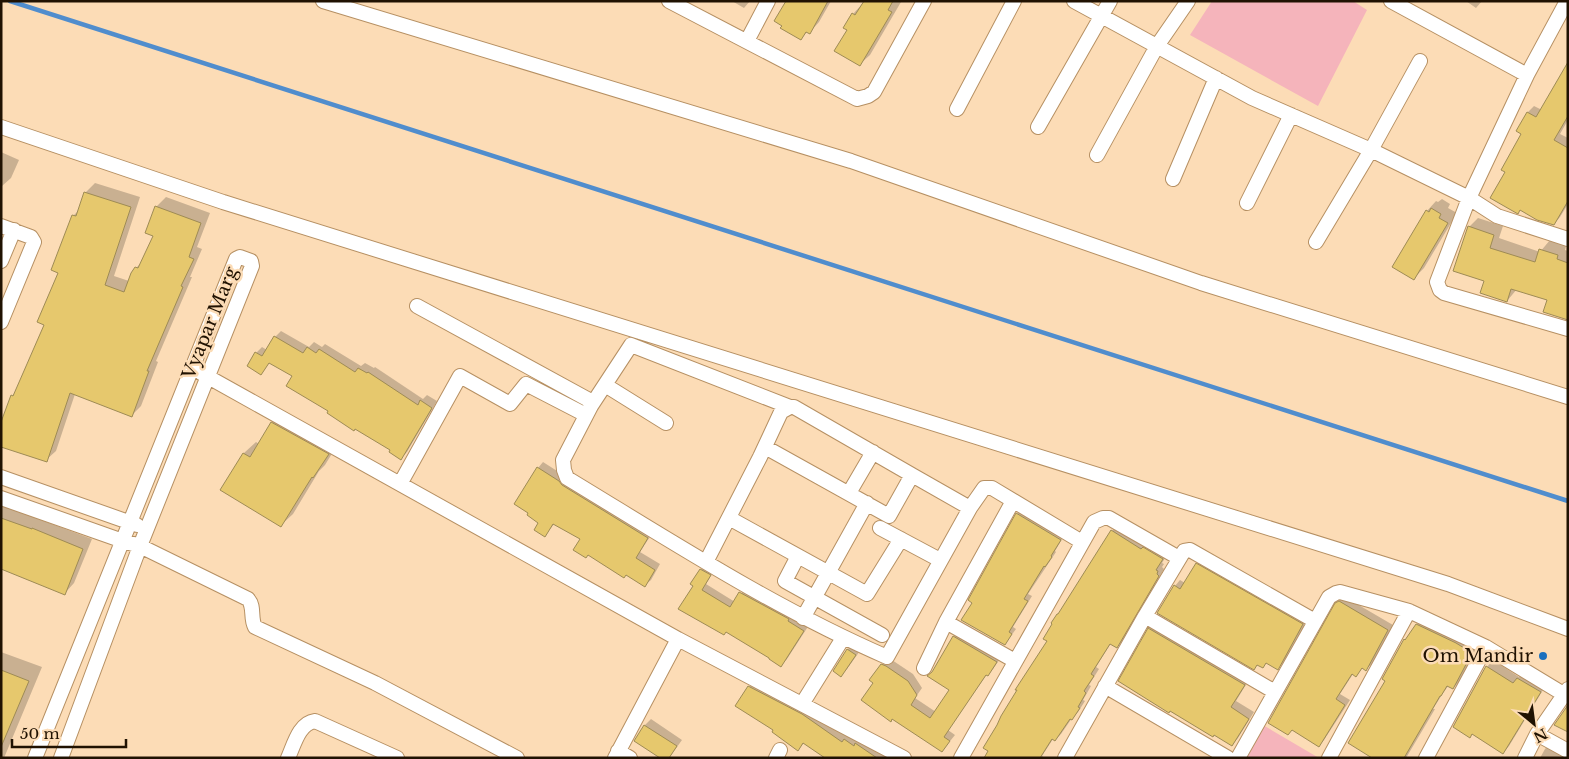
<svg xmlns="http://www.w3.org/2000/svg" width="1569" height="759" font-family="'Libre Baskerville',serif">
<rect width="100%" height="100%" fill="#fcdcb6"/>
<path fill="#f5b4bb" d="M1212,1H1353L1367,10L1318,106L1190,35Z
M1263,725L1319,758H1244Z"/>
<path fill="#0003" d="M732,1H750L744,8Z
M787,1H831L819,22L810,32L808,31L801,38Z
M865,1L901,2L870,55L860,64L848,29L853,14Z
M1466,1H1482L1476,8Z
M1568,63V120L1560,134L1568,138V204L1560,217L1554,224L1506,172L1522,133L1518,131L1528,112L1534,106L1542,110Z
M1,152L19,160L11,178L2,186Z
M95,183L140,197L114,276L129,281L136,268L143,261L154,235L156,207L166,197L210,213L197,247L202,249L190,277H192L156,361L158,362L141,406L132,415L75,394L56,451L46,460L12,396L17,390L46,324L73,216L80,209L85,193Z
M1442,199L1450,204L1448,208L1457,213L1424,268L1414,278L1427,211L1436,201L1438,202Z
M1478,218L1503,226L1499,238L1540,252L1550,240L1566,246L1565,250L1568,251V319L1548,300L1517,289L1507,301L1485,280L1469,227Z
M281,331L309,347L314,342L322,347L325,344L361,366L365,363L374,368L375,367L423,399L427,395L437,401L407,452L401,458L391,450L329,411L293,376L270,362L261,373L256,353L262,347L267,350L275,337Z
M284,411L339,442L325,465L319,471L293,514L281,525L222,490L244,453L256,442L259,444L272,423Z
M543,462L653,532L640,552L660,564L651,580L645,585L626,573L582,539L555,523L545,535L540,522L538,468Z
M1,505L92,539L74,583L65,593L1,567Z
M1022,509L1065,534L1055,551L1056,552L1028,594L1032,596L1013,627L1016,629L1005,644L974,602L970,600L1017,514Z
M1118,524L1168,553L1162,563L1164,564L1162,567L1164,569L1123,641L1117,647L1111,643L1096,667L1099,669L1089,685L1091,686L1083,700L1085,701L1078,712L1072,718L1061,734L1055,740L1053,739L1042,756L1045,758H985L1049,641L1062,610L1112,531Z
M1202,559L1308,619L1283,663L1278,668L1267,662L1263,667L1258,664L1254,668L1159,612L1175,586L1180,580L1185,583L1197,564Z
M707,564L715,569L706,584L735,602L746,587L809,625L787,659L781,665L694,585L701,570Z
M1345,597L1393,625L1372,664L1366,669L1363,667L1356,675L1353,674L1340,694L1350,700L1324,740L1318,746L1293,729L1288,734L1336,604Z
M1423,618L1478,646L1459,682L1453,688L1449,685L1443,693L1433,709H1435L1406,758H1380L1387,680L1405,640Z
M1155,623L1250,678L1236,701L1254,712L1238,738L1232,745L1149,629Z
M959,631L1002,656L993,669L987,674L948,730L955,735L942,751L875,683L882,665L888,659L892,660L913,674L922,688L915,698L936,712L950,690L933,672L954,637Z
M854,643L862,648L847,669L841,675L848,649Z
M1,652L42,667L4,758H1Z
M1493,660L1519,677L1524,672L1546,685L1509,746L1503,753L1473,733L1470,737L1487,667Z
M756,680L893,758H826L804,743L798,749L775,730L749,687Z
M651,719L682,740L669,758L636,740L645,725Z
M1551,742L1568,758H1540L1545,749Z"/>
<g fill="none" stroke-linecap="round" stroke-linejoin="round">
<path stroke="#508dcd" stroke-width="4.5" d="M10,1L1568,501"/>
</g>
<path fill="#e6c86d" stroke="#9e8b55" d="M786,1H828L810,34L806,32L801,40L780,28L782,26L774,21Z
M864,1H893L888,10L892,12L860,66L834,51L847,30L843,28L852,13L855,15Z
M1568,62V116L1554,140L1568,148V201L1554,225L1537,220L1520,210L1518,214L1490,198L1505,172L1501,170L1521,134L1516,131L1527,112L1536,117Z
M84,192L131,207L105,285L124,292L131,273L135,267L138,268L153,236L145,233L155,206L201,223L189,257L194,259L181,286L183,287L147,371H149L132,417L70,393L47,462L1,447V422L11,395L13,396L44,325L37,322L58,273L51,270L72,215L76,216Z
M1431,208L1441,214L1439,218L1448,223L1414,280L1392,267L1426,210L1429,212Z
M1468,226L1494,235L1490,248L1535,262L1539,249L1558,255L1557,259L1568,263V320L1543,312L1547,300L1511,289L1507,302L1480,293L1484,281L1453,271Z
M274,336L303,353L307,347L316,353L319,349L355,372L358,368L367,373L368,372L418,405L420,400L432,408L401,460L389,452L390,450L355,429L354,431L327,413L328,411L286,386L292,376L269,363L261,375L247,366L255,352L262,356Z
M271,422L329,454L313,478L312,477L281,527L220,490L243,453L250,457Z
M537,467L559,481L562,485L648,538L636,558L655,570L645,587L626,575L624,578L588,555L586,558L573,550L580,539L553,524L545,537L534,530L538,523L527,515L528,513L514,504Z
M1016,513L1061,540L1051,556L1052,557L1045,567L1044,566L1024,599L1028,601L1009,632L1012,634L1005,645L961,620L972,603L968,600Z
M1,518L32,529V528L83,549L65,595L1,569Z
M1111,530L1141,549L1143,547L1163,559L1156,570L1158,571L1157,574L1159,576L1117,648L1110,644L1091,674L1094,676L1084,691L1086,693L1078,707L1080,708L1072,720L1070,719L1055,741L1052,739L1040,758H984L988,751L983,748L997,725L1001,716L1017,690H1015L1047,641L1043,639L1052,624L1051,623L1057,614H1058Z
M1196,563L1303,624L1278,670L1266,663L1263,668L1257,665L1254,670L1157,613L1174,585L1180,589Z
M700,569L711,575L702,590L730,607L739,592L789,619L788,621L804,631L781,667L769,659V658L726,632L724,635L678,609L693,586L690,584Z
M1339,601L1388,630L1366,671L1362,668L1356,677L1352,674L1336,699L1345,705L1319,747L1292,730L1288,735L1268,723L1335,603Z
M1416,624L1456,643L1472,653L1453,689L1447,686L1441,696H1440L1404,758H1372L1348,743L1385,681L1382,679L1404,639L1405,640Z
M1148,628L1245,685L1231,707L1249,719L1232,746L1214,735L1213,737L1170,711L1169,713L1118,681Z
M953,636L997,662L988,676L986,675L944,737L950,741L942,752L892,719L891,722L861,700L873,683L869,680L881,664L886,666L908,681L917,695L911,705L930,718L949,690L927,676L932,672Z
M847,649L856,655L841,677L833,671Z
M1486,666L1513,683L1517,678L1541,692L1503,754L1472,734L1470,738L1453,727Z
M1,670L29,681L1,747Z
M748,686L802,714L842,742L844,739L854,746L855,743L877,758H825L803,743L798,751L772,732L773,730L735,706Z
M1568,705V732L1554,725Z
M644,725L677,746L669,758H660L634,741Z"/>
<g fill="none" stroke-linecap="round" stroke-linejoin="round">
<defs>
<path id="street" d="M323,1L851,161L1201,283L1568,397
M669,1L857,99L868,96L874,92L924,1
M1074,1L1252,98L1371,150L1469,198L1497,216L1568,239
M1391,1L1527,75
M1567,1L1527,75L1469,198L1437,282L1440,290L1444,293L1568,329
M747,41L768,1
M957,109L1014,1
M1,127L223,202L1448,584L1568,629
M1038,127L1110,1
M1097,155L1157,46L1188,1
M1173,179L1216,78
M1247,203L1291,115
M1,226L31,237L34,242L1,322
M1316,242L1371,150L1420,61
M1,261L14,230
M417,306L589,400L591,406L563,460L564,470L567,478C671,541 774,608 887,657L970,508L984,488H992L1082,542
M201,373L678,639L904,758
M605,385L666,423
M591,406L631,345L790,407
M765,447L889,516L912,475L970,508
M1,477L137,525
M400,484L460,376L510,404L526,384L586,415
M849,493L873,452
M1,498L123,541L140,546L248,599C255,607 250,618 255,627L375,683L517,758
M729,518L867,594L901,539
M880,528L940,560
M798,556L785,581L882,635
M706,562L760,457L781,412L790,407H794L912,475
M1145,616L1275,692
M803,618L867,503
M946,622L1015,661
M924,668L946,622L1013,501
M1105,686L1228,758
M802,704L843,638
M1537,734L1568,751
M618,751L630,758
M35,758L236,259L240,257L251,261L252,266L140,546L61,758
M288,758C294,745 299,723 315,721L397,758
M615,758L678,639
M776,758L780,750
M961,758L1094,522L1103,518H1109L1179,558
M1065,758L1145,616L1184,551L1190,550L1315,621
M1238,758L1329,597L1336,593L1340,592L1409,611L1486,647L1565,695
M1329,758L1409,611
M1426,758L1486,647
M1525,758L1537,734L1568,689"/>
</defs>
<use href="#street" stroke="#b69063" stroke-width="16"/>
<use href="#street" stroke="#fff" stroke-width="14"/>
</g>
<circle fill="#1b70be" stroke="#fcdcb6" stroke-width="2" cx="1543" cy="656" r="5"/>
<g text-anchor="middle" stroke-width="5" stroke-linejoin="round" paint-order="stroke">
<g font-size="18" fill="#201202" stroke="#fcdcb6">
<text transform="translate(210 323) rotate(-68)" y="6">Vyapar Marg</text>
</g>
<g font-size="18" fill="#201202" stroke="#fcdcb6" text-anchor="end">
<text x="1533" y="662">Om Mandir</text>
</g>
</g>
<rect width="1569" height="759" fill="none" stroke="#201202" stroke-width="5"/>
<g transform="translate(1534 724) rotate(151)" stroke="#fcdcb6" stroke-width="4" paint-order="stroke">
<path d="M0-4L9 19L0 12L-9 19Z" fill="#201202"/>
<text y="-8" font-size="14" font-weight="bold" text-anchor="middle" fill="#201202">N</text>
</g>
<path d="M12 739v8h114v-8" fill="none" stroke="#201202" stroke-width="2.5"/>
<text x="20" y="739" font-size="15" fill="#201202" stroke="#fcdcb6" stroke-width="4" paint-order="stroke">50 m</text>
</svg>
